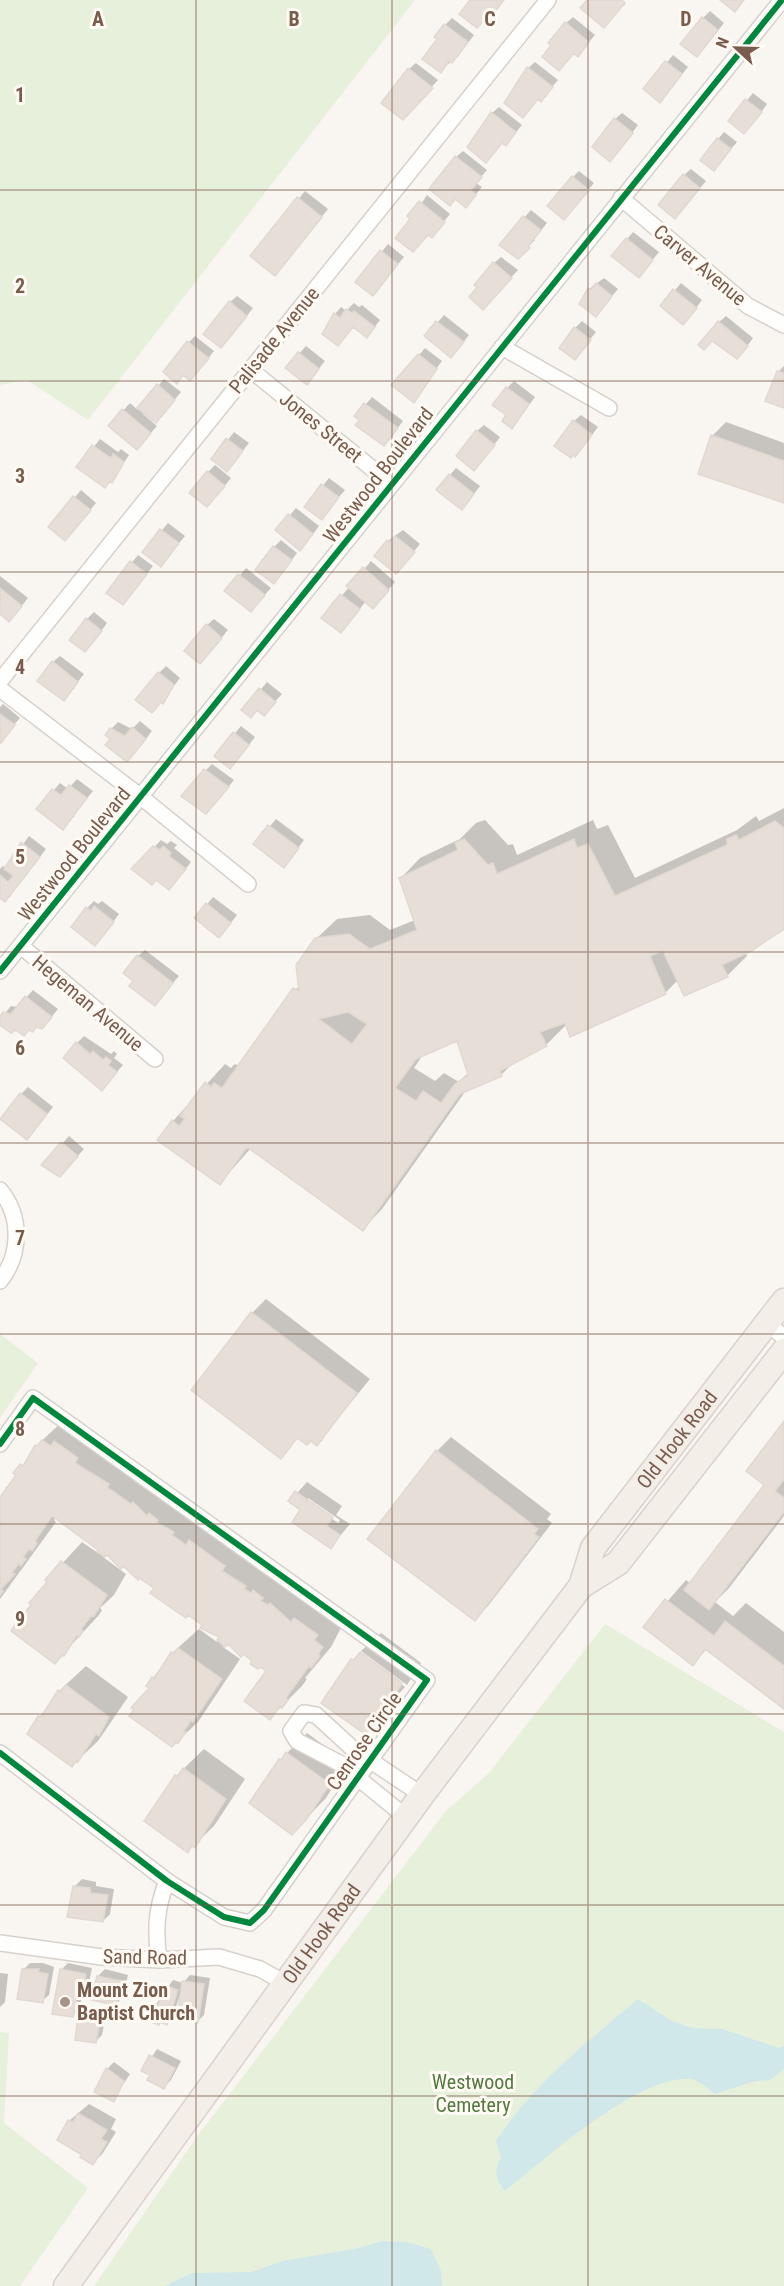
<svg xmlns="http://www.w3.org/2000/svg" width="784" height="2286" font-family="'Roboto Condensed',sans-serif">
<rect width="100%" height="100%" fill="#f9f5f0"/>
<path fill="#e7f0db" d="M0,0H415L88,420L27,380L0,385Z
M0,1334L38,1363L0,1418Z
M605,1624L784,1732V2286H94L196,2138L446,1811L489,1773Z
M0,2032L9,2033L4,2123L88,2188L20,2286H0Z"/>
<path fill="#d0e8ea" d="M638,1999L672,2021L692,2028L722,2029L779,2048L784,2046V2069L770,2080L755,2081L715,2094C708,2089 700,2081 692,2079C640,2073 545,2159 505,2191C496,2180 493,2171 501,2158L496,2141C533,2084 587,2042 638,1999Z
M382,2241L406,2242L431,2249L441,2271L442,2286H164L193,2273L251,2272L283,2261L359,2248Z"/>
<path fill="#0003" fill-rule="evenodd" d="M710,11L724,23L703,49V18Z
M573,17L595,35L584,48L566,23Z
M452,18L474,35L459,55L440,71L439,39L445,25Z
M673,55L688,67L666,94L645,89Z
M535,62L558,80L541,100L528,68Z
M416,63L438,80L409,112V69Z
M753,93L767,104L751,126L730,121Z
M499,107L522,125L506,144L492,113Z
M622,113L638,125L617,153L615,119Z
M724,132L737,142L714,169L718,139Z
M463,151L487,170L476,183L482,187L472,199L456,157Z
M691,169L706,181L682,210L684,175Z
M579,171L594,183L570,212L573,177Z
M305,191L328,209L281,267L252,256Z
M427,195L450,214L438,229L412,218Z
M531,210L547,223L534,239L535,240L518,257L501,244Z
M633,232L659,252L645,269L627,239Z
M388,244L404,257L373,294L357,282Z
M501,257L518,270L490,301L494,263Z
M604,278L618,289L602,308L589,289Z
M681,283L702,300L690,316L662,306Z
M237,296L253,308L228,340L230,302Z
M354,303L359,307L362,305L380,320L373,329L354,326L324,333L335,314L341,307L346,311Z
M444,315L469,335L458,349L426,336Z
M726,316L753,338L744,350L719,322Z
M582,321L596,332L575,358V328Z
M195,336L214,351L197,372L184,374L177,381L189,342Z
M306,346L325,361L313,376L287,367Z
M425,348L442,361L413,401L419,355Z
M784,366V407L778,372Z
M164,379L181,392L163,414L145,412L143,414L157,426L143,442L110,425L130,403L138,410Z
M514,381L535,397L518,420L508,415L507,388Z
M372,397L403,421L390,438L356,416Z
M581,415L598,427L582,448L573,454L574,421Z
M726,422L784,443V502L712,436Z
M484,425L500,437L481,462L477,431Z
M234,432L249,443L227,470L213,459Z
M100,439L118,452L121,449L129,455L112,481L78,467Z
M215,465L231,478L214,499L208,472Z
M456,468L480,486L468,502L450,475Z
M329,478L345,490L321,518L306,507Z
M81,490L96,503L72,532L50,527Z
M296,508L319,526L307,542L277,530Z
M168,523L185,536L161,565L144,552Z
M403,530L420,544L403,565L388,541Z
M281,540L297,553L280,576L274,547Z
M138,555L153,566L123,603L108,592Z
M371,561L395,582L379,600L366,601L347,625L323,618Z
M246,568L271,588L251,610L227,591Z
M0,576L28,598L16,613L0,612Z
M94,612L107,623L92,644L87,619Z
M214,619L228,630L207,655V625Z
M60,656L84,674L70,692L53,662Z
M166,666L180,678L162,702L159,673Z
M267,682L282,694L270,707L243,710Z
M3,704L20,718L0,740V707Z
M140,721L152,731L134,754L112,739L111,729L118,722L132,729Z
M241,726L255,737L237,760L216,756Z
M212,764L234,780L217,801L206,770Z
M77,779L93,791L63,828L38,809L60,783L68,789Z
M784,808V927L745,952L747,956L727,976L678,980L665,993L567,1024L546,1045L515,1061L501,1075L467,1089L382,1209L363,1229L251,1148L220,1183L159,1139L173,1121L225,1064L231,1068L235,1064L239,1066L300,984L316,939L337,919L370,915L390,930L415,920L401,878L420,858L460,839L476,823L485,820L508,845L513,844L517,855L593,820L597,829L608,825L635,878L737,830L756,816L759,821ZM458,1039L469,1072L459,1082L444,1073L435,1081L414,1068L423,1055Z
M276,819L304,840L290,859L255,844Z
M29,836L46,849L12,893L0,896V869L3,866L6,868Z
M161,840L167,844L171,841L177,845L174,848L191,862L176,881L157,878L134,869Z
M213,897L237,915L226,929L196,918Z
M94,901L98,904L102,901L119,914L102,937L87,908Z
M145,950L179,976L155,1004L136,981L138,956Z
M33,990L58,1009L49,1020L30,1028H16L0,1023V1019L11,1006L18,1007Z
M84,1036L111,1054L114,1051L117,1054L114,1058L123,1065L108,1082L77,1043Z
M28,1087L53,1107L34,1131L21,1094Z
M69,1136L84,1149L67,1168L43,1165Z
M266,1299L370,1379L317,1444L311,1439L299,1437L281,1457L252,1313Z
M63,1421L342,1626L331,1647L305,1678L307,1679L302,1686L270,1718L268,1671L228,1642L223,1647L240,1659L198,1722L178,1741L151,1688L153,1678L172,1653L199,1629L217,1642L221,1637L107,1553L103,1557L126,1574L114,1595L100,1608L102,1610L99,1615L63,1654L23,1614L49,1582L47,1580L82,1542L98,1553L101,1549L56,1517L54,1520L56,1522L0,1599V1498L36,1446Z
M784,1423V1516L729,1588L715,1602L733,1616L746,1603L784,1632V1707L707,1649L692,1664L645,1627L686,1580L690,1583L766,1485Z
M451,1437L551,1514L547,1519L552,1523L488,1606L474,1619L437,1451Z
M307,1482L342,1506L336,1515L350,1524L331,1547L302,1509L290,1501ZM308,1498L340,1520L338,1523L308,1502Z
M381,1633L421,1663L407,1685L361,1651Z
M360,1652L405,1687L396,1697L399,1698L365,1733L353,1660Z
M86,1666L128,1697L98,1741L78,1760L40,1717L59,1691Z
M307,1733L348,1763L326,1798L292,1833L280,1760Z
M204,1749L245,1779L214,1826L188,1851L146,1820L176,1776Z
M82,1879L96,1882V1886L114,1889L110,1914L103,1921L75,1886Z
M30,1963H43L54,1967L49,1995L42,2001L23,1970Z
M68,1963L92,1968L89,1983L83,1988L80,2008L73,2015L61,1970Z
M105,1969L128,1975L123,1997L116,2004L98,1976Z
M0,1973L8,1974L5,2002L0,2007Z
M190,1975L210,1978L204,2015L197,2022L180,1995L173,2016L166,2023L154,2007L173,1980L183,1983Z
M87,2011L106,2015L102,2035L95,2042L80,2018Z
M157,2049L181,2061L171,2080L164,2087L152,2074L143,2070Z
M114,2062L130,2074L113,2100L107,2069Z
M89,2104L116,2119L111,2129L116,2132L103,2153L93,2163L84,2154L69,2121Z"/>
<path fill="#e6ded7" stroke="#e2d8d2" stroke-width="1.5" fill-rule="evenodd" d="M470,0H504L489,19L487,17L477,28L459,14Z
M587,0H622L625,3L604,28L580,8Z
M720,0H744L735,12Z
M702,17L718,30L697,57L680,44Z
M565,22L589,42L578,57L574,53L559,71L542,57L551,45L548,43Z
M444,24L468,42L452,63L449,61L441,73L422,59L437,39L434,37Z
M665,61L682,74L660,103L643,89Z
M527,67L553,87L541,102L538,99L523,118L504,103Z
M408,68L433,88L403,120L381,103Z
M745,99L762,112L744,134L728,121Z
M491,112L516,132L506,146L502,143L486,163L467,147Z
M614,118L633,133L610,162L592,147Z
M717,138L731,149L714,171L700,160Z
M455,156L482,177L471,190L476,195L466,208L455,199L450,206L429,189Z
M683,174L700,188L675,219L658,205Z
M572,176L589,190L564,220L547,206Z
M297,197L322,217L275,276L250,256Z
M419,201L445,222L432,238L428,235L413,252L395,238L410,219L407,216Z
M523,216L541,230L528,246L530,248L518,259L499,245Z
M626,238L653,260L639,278L611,256Z
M380,250L398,264L373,296L355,282Z
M493,262L512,278L483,310L469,297L477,287L474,285Z
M596,283L612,296L596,317L579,304L588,288L591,290Z
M673,289L697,308L683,325L660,306Z
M229,301L247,316L221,348L203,334Z
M346,309L352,313L354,311L375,327L367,338L353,327L338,346L322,334L334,313L340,318Z
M436,321L464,342L451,358L424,336Z
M718,321L748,346L737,359L712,341L704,350L698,345Z
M574,327L591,340L575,360L559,348Z
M187,341L209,358L190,381L183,375L177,384L163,372Z
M298,352L319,369L307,385L285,368Z
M418,354L437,369L414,403L391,385Z
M777,371L784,373V408L765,401Z
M157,384L175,400L156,423L137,408Z
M506,387L529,404L512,429L502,421L506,415L492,405Z
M364,403L398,428L384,446L355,425L359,420L354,416Z
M122,409L151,433L137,450L108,426Z
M573,420L592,435L575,457L573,455L571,458L554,446Z
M476,430L495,445L474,471L456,456Z
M711,435L784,461V503L698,474Z
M226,438L243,451L227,472L211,459Z
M92,445L111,458L113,454L124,462L112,483L110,481L105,488L76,467Z
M207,471L225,486L207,507L189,493Z
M449,474L474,494L462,510L436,490Z
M321,484L339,497L322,520L304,507Z
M73,496L91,510L65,541L48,527Z
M288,514L313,534L300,551L275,530Z
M160,529L179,543L161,567L142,552Z
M395,536L415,552L396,574L374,556L387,540L390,542Z
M273,546L292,560L274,584L255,570Z
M130,561L147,574L123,605L106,593Z
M363,567L389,590L373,609L346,586Z
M238,574L265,595L251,612L224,591Z
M0,588L22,606L9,622L0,614Z
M340,594L360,609L341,633L321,618Z
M86,618L102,631L85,652L69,640Z
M206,624L222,638L200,664L184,651Z
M52,661L78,682L64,701L37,681Z
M158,672L174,685L163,704L161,702L152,713L135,700Z
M259,688L276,702L264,716L257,710L251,718L241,710Z
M0,714L15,725L1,743L0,742Z
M132,727L146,739L127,762L105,745L110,739L105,735L110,728L125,736Z
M233,732L249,745L230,769L214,756Z
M204,769L229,787L206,814L181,796Z
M69,785L87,798L63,830L36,809L52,789L61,795Z
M775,821L784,828V929L751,951L722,965L728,977L684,996L663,951L650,956L666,994L570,1037L565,1023L540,1032L547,1046L500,1071L502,1076L460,1094L363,1231L247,1147L220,1185L157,1140L172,1120L179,1126L185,1119L180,1116L205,1082L211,1087L214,1083L222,1088L293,988L299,991L296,965L315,938L349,934L370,949L417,930L399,878L458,850L455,843L464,839L488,865L493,863L497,874L574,839L577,848L588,844L615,896L727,845V839L736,835L739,840ZM348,1012L367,1024L352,1044L319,1019ZM457,1041L468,1075L455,1084L441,1103L423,1091L416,1101L395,1088L416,1059Z
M268,825L299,848L284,868L253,844Z
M21,842L40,857L5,902L0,898V875L8,882L13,876L4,869Z
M153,846L160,850L163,846L171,853L169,856L186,869L169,890L156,880L152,885L131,869Z
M206,903L231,923L219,938L194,918Z
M94,906L114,922L95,946L71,927L86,907L91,911Z
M137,955L173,983L155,1006L129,986L133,981L123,973Z
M25,996L52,1017L42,1029L36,1027L33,1032L29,1030L24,1036L16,1030L11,1033L0,1025V1016L3,1012L11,1014Z
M76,1042L90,1054L93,1051L103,1060L106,1057L111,1061L108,1065L117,1072L102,1091L63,1058Z
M20,1093L47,1114L27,1140L0,1119Z
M61,1142L78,1156L60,1177L41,1165Z
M251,1312L357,1393L317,1446L311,1441L307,1445L297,1438L281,1459L191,1390Z
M784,1421V1479L775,1491L784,1498V1512L709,1610L684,1590L764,1485L746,1471Z
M42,1440L51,1446L54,1441L78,1458L75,1463L109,1484L107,1487L131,1504L133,1502L147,1516L149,1513L158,1520L156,1522L174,1532L172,1535L186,1545L189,1540L225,1566L222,1571L246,1586L244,1589L251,1593L253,1590L263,1598L261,1601L268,1605L270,1603L291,1622L294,1618L318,1635L314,1640L323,1647L318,1654L320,1656L311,1668L309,1666L286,1698L288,1700L282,1708L280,1706L270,1720L244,1701L266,1671L260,1667L258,1669L250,1664L252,1661L243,1654L241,1657L228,1644L225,1647L217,1640L219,1637L200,1628L202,1625L188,1615L186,1618L150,1593L154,1588L139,1578L138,1580L123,1566L121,1569L107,1555L105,1557L97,1552L98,1550L52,1516L35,1541L37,1543L32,1551L29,1549L23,1557L26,1559L21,1566L18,1564L12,1573L15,1574L1,1589L3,1591L0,1595V1497L16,1475L13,1473L20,1464L23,1466L35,1445L37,1446Z
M436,1450L538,1529L534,1534L539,1537L475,1621L367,1539Z
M295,1491L333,1517L327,1526L340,1535L331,1549L292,1522L300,1510L288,1501Z
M61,1561L107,1595L94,1616L92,1615L81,1629L83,1631L79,1637L77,1635L64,1656L62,1655L55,1664L11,1631L22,1613L24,1614L31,1605L29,1603L47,1582L45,1580Z
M665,1599L714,1636L725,1621L784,1666V1709L705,1649L693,1666L643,1627Z
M178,1648L222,1679L193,1722L191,1720L184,1731L186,1732L178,1743L176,1742L172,1747L129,1716L134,1709L131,1708L149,1688L146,1686L152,1677L154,1679L171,1652L173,1654Z
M360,1652L402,1683L391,1703L378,1717L380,1719L366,1735L321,1703L351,1659L354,1660Z
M66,1685L109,1717L99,1736L96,1734L78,1762L76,1761L72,1767L27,1734L38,1716L41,1717L58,1690L60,1692Z
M286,1752L330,1784L306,1820L292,1835L249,1803L279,1759L281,1760Z
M183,1768L226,1799L195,1848L192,1846L188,1853L144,1821L175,1775L177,1777Z
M73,1886L90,1888V1893L108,1895L103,1922L67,1917Z
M22,1969H39L38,1972L48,1974L43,2003L17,1999Z
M60,1969L86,1974L83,1991H78L73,2017L52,2014Z
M97,1976L122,1981L116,2005L91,2000Z
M182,1981L204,1984L198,2023L177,2020Z
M165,1986L178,1990L167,2025L160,2022L159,2025L148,2021L153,2007L157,2008Z
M78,2017L100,2021L96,2043L75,2040Z
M149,2055L175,2068L164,2089L147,2080L150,2075L141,2071Z
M106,2068L124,2081L114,2102L94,2092Z
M78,2113L107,2130L101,2139L107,2142L93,2165L80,2157L82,2155L57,2140L68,2120L73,2122Z"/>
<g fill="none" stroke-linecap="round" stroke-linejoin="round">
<defs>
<path id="minor" d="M621,198L748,306L784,325
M502,347L609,408
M251,370L391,484
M0,681L548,0
M0,689L141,797L248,884
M21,946L155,1059
M0,971L782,0
M0,1190C22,1216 21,1255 0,1281
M766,1323L784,1337
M0,1444L33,1398L427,1680L264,1910L250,1923L224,1917L167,1881L0,1753
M407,1818L341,1764L297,1741L291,1731L304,1713L316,1715L353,1749L422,1795
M0,1943L102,1957L159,1960L219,1957L260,1969L285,1983
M159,1960C155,1931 156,1908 167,1881"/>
<g id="primary">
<path d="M581,1586L618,1563L784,1351"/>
<path id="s1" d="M66,2286L422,1795L581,1586L593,1548L784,1301"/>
</g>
</defs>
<use href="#minor" stroke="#d7d1cb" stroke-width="18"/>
<use href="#primary" stroke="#dad1cc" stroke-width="27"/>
<use href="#minor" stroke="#fefefd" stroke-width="15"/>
<use href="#primary" stroke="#f3eee8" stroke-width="24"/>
<defs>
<path id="cycleway" d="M0,971L782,0
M0,1444L33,1398L427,1680L264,1910L250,1923L224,1917L167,1881L0,1753"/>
</defs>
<use href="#cycleway" stroke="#fffaf3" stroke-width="10"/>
<use href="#cycleway" stroke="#00873e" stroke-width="6"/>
</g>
<path fill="none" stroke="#7a5c4d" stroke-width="1.5" stroke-opacity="0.55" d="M196,0V2286M392,0V2286M588,0V2286M0,190H784M0,381H784M0,572H784M0,762H784M0,952H784M0,1143H784M0,1334H784M0,1524H784M0,1714H784M0,1905H784M0,2096H784"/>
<circle fill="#a69286" stroke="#fffaf3" stroke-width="2" cx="65" cy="2002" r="6"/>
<g text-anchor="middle" stroke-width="6" stroke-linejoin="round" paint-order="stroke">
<g font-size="20" fill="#7a5c4d" stroke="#fffaf3">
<text transform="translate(700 265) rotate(40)" y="7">Carver Avenue</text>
<text transform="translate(274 340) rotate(-51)" y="7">Palisade Avenue</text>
<text transform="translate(321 427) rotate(39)" y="7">Jones Street</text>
<text transform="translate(378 475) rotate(-52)" y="7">Westwood Boulevard</text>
<text transform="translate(74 854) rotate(-51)" y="7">Westwood Boulevard</text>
<text transform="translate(88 1003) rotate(40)" y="7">Hegeman Avenue</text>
<text dy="7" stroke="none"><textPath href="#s1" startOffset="1046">Old Hook Road</textPath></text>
<text transform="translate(364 1741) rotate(-55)" y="7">Cenrose Circle</text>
<text dy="7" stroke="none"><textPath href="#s1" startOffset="435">Old Hook Road</textPath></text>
<text transform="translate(145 1957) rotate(1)" y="7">Sand Road</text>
</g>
<g font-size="20" font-weight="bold" fill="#7a5c4d" stroke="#fffaf3" text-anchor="start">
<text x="77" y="1997">Mount Zion<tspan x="77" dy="23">Baptist Church</tspan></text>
</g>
<g font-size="20" fill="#537a41" stroke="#fffaf3">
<text x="473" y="2089">Westwood<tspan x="473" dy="23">Cemetery</tspan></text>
</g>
</g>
<g font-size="20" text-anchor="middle" font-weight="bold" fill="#7a5c4d" stroke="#fffaf3" stroke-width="6" stroke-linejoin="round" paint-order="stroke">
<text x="98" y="26">A</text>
<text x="294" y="26">B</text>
<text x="490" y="26">C</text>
<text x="686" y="26">D</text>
<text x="20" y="102">1</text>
<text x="20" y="293">2</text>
<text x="20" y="483">3</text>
<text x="20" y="674">4</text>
<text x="20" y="864">5</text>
<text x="20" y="1055">6</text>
<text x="20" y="1245">7</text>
<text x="20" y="1436">8</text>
<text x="20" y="1626">9</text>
</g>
<g transform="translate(736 48) rotate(292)" stroke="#fffaf3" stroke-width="4.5" paint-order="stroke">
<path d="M0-4.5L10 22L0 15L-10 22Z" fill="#7a5c4d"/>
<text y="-9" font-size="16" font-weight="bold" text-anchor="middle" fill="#7a5c4d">N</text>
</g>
</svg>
